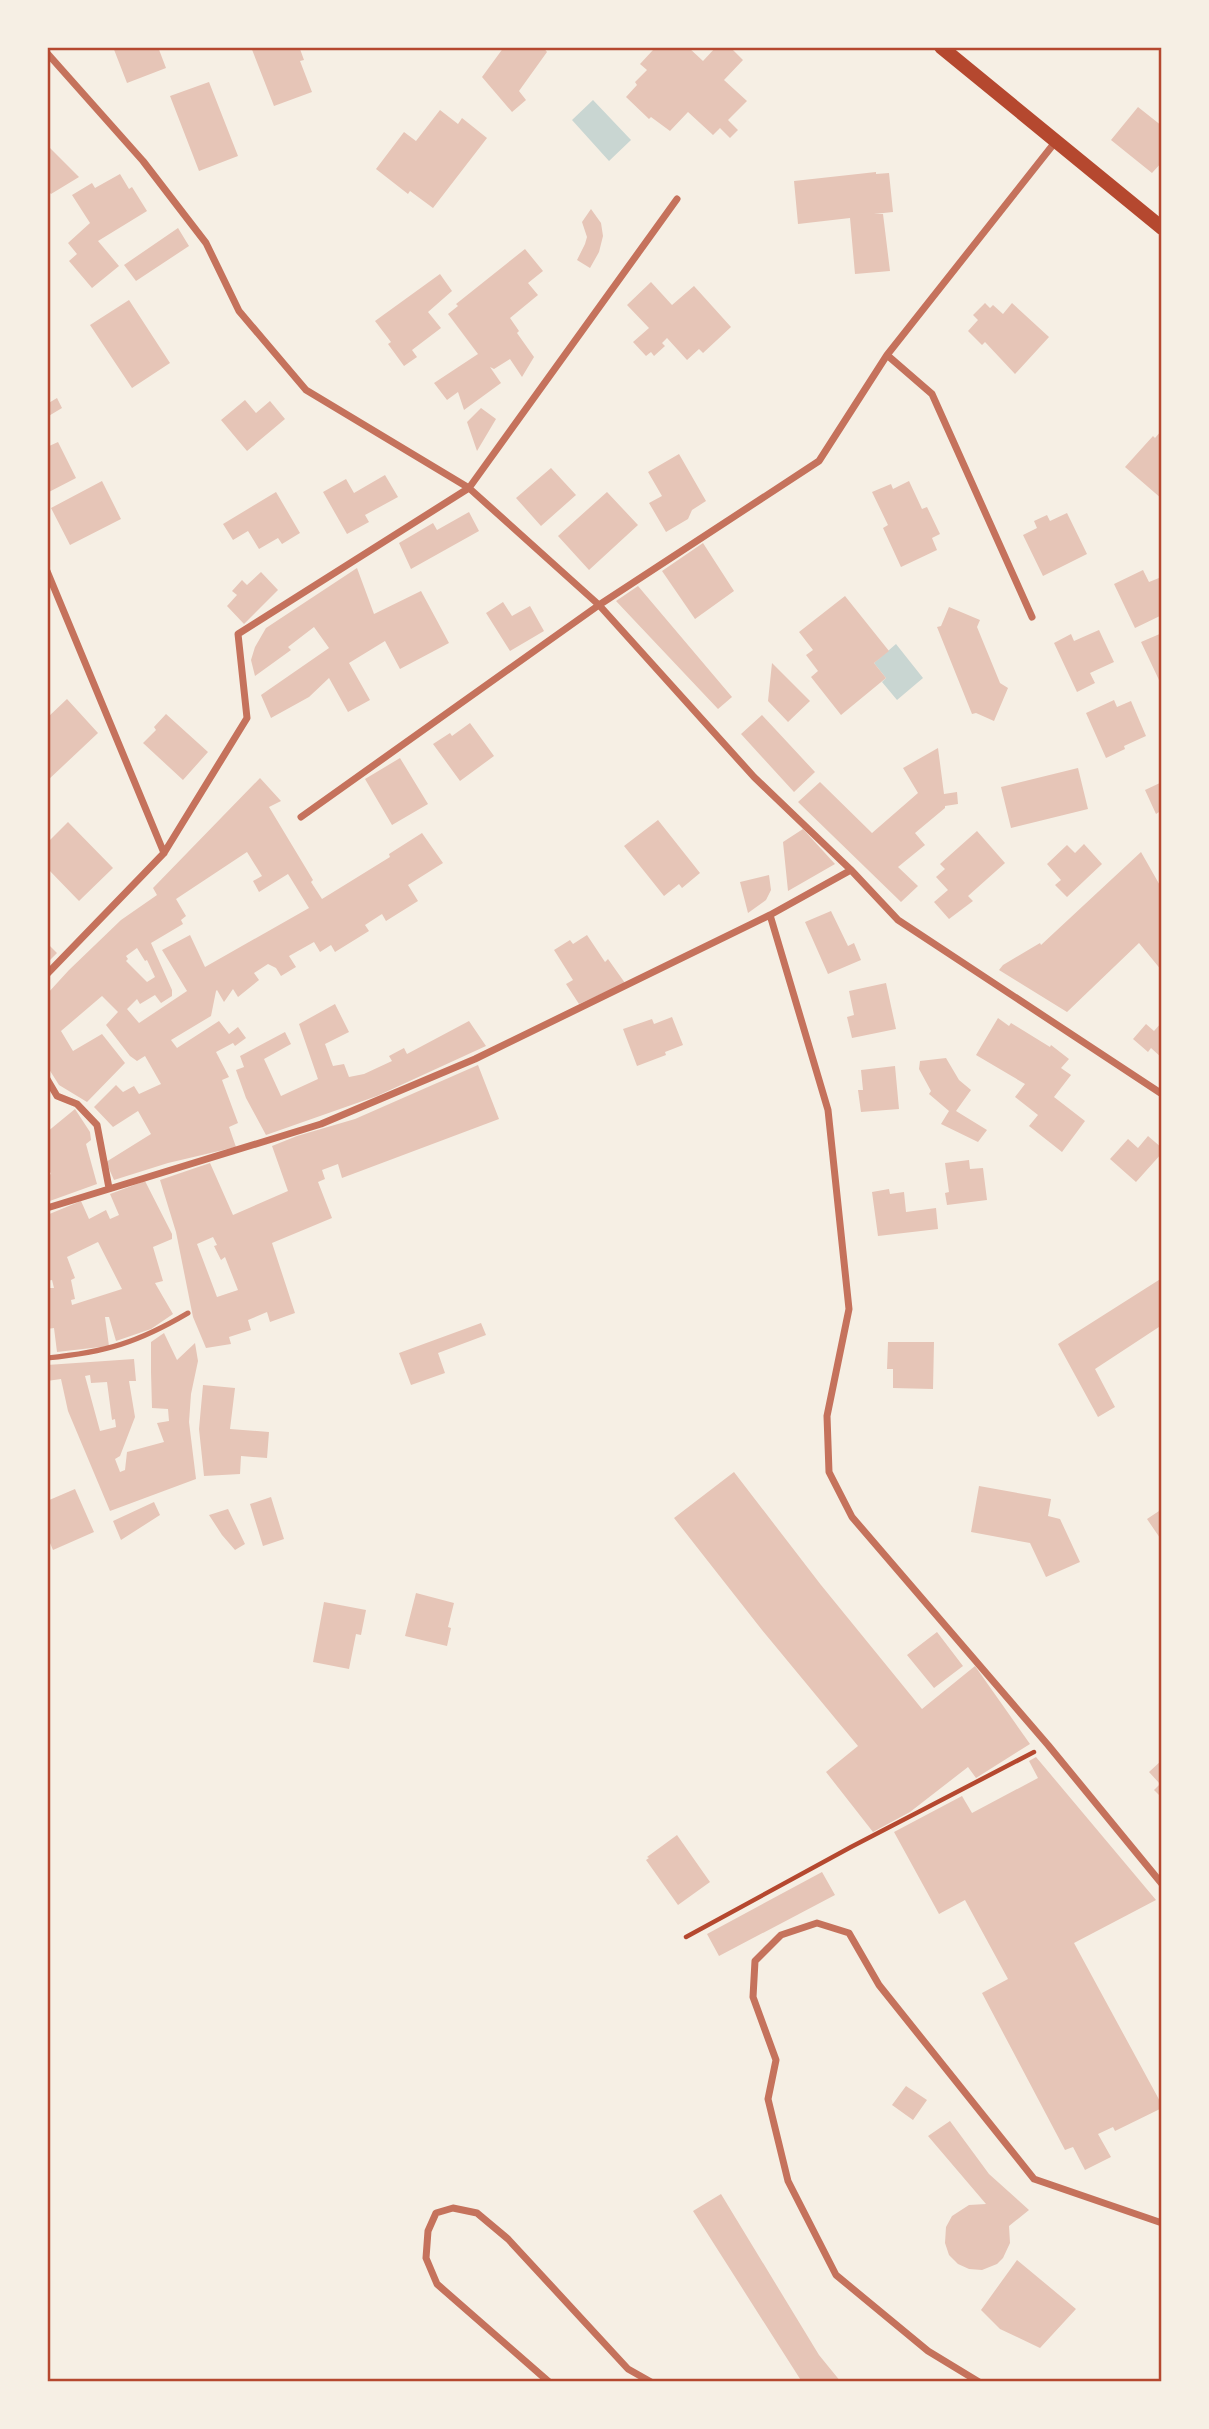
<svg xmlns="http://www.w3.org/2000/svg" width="1209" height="2429" font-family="'DejaVu Sans',sans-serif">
<rect width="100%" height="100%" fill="#f6efe4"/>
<path fill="#c9d6d2" d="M593,100L631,140L609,161L572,120Z
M896,644L923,678L897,700L882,682L886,678L874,663Z"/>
<path fill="#e6c5b7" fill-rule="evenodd" d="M113,47H158L166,68L127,83Z
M251,47L300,49L304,60L300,61L312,92L274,106Z
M504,47H543L547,52L519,91L526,100L512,112L482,77Z
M651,47H688L703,61L716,47H730L743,60L724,80L747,101L728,120L738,130L730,138L720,128L713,135L688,112L670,131L651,117L649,119L626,97L637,85L635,82L647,70L640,64L653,50Z
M209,82L238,156L199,171L170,96Z
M1138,107L1162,126V162L1152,173L1111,140Z
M440,110L458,124L462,118L487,138L433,208L410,191L408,194L376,169L404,132L416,141Z
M47,145L79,177L51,194L47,190Z
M876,172V174L889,173L893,212L874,214H883L890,271L855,274L850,218L798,224L794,181Z
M120,174L129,189L132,187L147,211L98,241L119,266L92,288L69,261L77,254L68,243L90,223L72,195L92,183L95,188Z
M591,209L601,223L603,236L599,252L590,268L577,260L585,244L587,237L582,222Z
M178,228L189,246L136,281L124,265Z
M525,249L543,271L528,283L538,295L510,318L519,331L517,333L534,357L522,377L510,359L494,369L490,367L501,383L464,410L458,392L447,400L434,383L478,354L448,314L458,306L456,304Z
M440,274L452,291L428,312L441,328L412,350L417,357L404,366L388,344L391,342L375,321Z
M651,282L672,305L694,286L731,327L703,353L699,349L687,360L667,338L662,343L665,346L654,356L651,352L646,356L633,342L649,328L627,305Z
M129,300L170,363L132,388L90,325Z
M985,303L990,308L993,305L1003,314L1012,303L1049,337L1015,374L985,342L982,345L968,331L978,320L973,315Z
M57,398L62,408L47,417V404Z
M245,400L256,413L270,401L285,419L247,451L221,420Z
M481,408L496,419L477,451L467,422Z
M1162,430V499L1125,467L1153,436L1155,438Z
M58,442L76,478L47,493V447Z
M679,454L706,501L692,510L688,519L666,532L649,503L662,496L648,472Z
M551,468L576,495L541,526L516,498Z
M385,475L398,497L365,515L369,522L347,534L323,492L346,479L354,493Z
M102,481L121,519L70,545L51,508Z
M909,481L922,509L927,507L940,534L932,538L937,550L901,567L883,528L888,525L872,492L891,484L893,489Z
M276,492L300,533L282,544L278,538L259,549L248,531L233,540L223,524Z
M607,492L638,525L589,570L558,536Z
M469,512L479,531L411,569L399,543L433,523L437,530Z
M1067,513L1087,554L1043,576L1023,535L1037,528L1034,521L1047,515L1050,521Z
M703,543L734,591L695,619L662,571Z
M357,568L374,614L421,591L449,643L400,669L385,641L349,663L370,700L348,712L329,678L309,697L271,718L261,695L329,648L314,627L288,647L291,650L255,676L251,660L255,647L266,628Z
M1143,570L1149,582L1159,578L1162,585V615L1135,628L1114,584Z
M261,572L278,590L244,624L227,606L237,595L232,591L242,580L247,585Z
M638,586L732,697L718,709L616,601Z
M845,596L889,651L874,663L886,678L841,715L811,677L818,671L806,655L813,650L799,632Z
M503,602L512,616L530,606L544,631L510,651L486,613Z
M949,607L980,620L977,627L1000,683L1008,688L994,721L976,713L972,714L937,627L941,626Z
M1099,630L1114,662L1090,673L1095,683L1077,692L1054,643L1071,634L1074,641Z
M1162,633V678L1159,680L1141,642Z
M772,663L810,701L788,722L768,701Z
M67,699L98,733L47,781V718Z
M1114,700L1117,707L1131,701L1146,736L1124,746L1125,749L1106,758L1086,713Z
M166,714L208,752L183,780L143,743L156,730L154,727Z
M762,715L815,772L794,792L741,734Z
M470,723L494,756L460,781L433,744L450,733L452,736Z
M938,748L944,794L957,792L958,804L945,806V808L915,833L925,845L898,867L918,886L901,902L798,802L820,782L872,833L918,793L903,768Z
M400,758L428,804L392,825L365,779Z
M1078,768L1088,809L1011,828L1001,787Z
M260,778L281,801L269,807L313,880L311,882L322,899L390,857L389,854L422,833L443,863L408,885L418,901L386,921L382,914L365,925L369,931L335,952L331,945L320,952L314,942L289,956L296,967L281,976L276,968L268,964L254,973L259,980L238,997L233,989L224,1002L217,990L216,991L211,1016L171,1040L177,1048L219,1021L229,1034L238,1027L246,1038L235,1046L233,1043L216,1052L229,1077L222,1080L238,1123L229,1127L236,1147L168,1163L114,1180L106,1162L151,1134L138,1111L113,1127L94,1107L116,1085L123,1092L134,1086L139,1094L161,1084L145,1056L137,1061L130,1056L106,1025L118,1012L102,996L61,1031L73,1051L102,1034L125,1063L87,1102L59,1085L47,1066V994L69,970L121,920L157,895L153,888ZM247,852L262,876L253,881L259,892L288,874L309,908L205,967L190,935L162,950L187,991L139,1023L127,1009L137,999L140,1004L155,995L161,1003L172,996V990L151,943L183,924L181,920L186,916L176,899ZM137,948L145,961L147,960L155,977L147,982L126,961L128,959L126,956Z
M1162,782V810L1156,814L1145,790Z
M658,820L700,873L682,888L679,884L664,896L624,846Z
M68,822L113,868L79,901L47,868V843Z
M803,829L835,864L788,891L783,842Z
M977,831L1005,863L968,896L973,901L949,919L934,902L948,890L936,877L945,869L940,864Z
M1084,844L1102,864L1067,897L1055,885L1061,880L1047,864L1067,845L1075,853Z
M1141,852L1162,889V971L1139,943L1067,1012L999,970L1003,965L1040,943L1041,945Z
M769,875L771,890L766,900L748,913L740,882Z
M831,911L848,946L854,943L861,960L828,974L805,922Z
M587,935L605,962L608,959L625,983L579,1004L566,984L573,980L554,950L570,940L573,944Z
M47,943L57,953L47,963Z
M886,983L896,1029L852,1038L847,1017L854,1015L849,991Z
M335,1004L349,1032L325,1044L333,1066L344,1064L349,1077L364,1074L392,1061L389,1056L404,1048L407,1054L469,1021L486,1046L377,1096L266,1135L246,1098L236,1070L244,1067L240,1056L285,1032L291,1044L264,1059L281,1096L318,1079L299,1024Z
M672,1017L683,1045L665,1052L666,1055L637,1066L623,1029L652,1019L654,1024Z
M998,1018L1009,1026L1011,1023L1050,1047L1051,1045L1069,1059L1061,1068L1071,1075L1054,1097L1085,1121L1062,1152L1029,1126L1038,1115L1015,1097L1025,1084L976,1055Z
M1162,1022V1058L1151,1048L1148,1052L1133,1039L1146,1024L1154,1031Z
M946,1058L959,1080L971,1090L956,1111L987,1130L978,1142L941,1124L949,1111L929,1094L931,1091L919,1069L920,1061Z
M478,1065L499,1119L342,1178L338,1164L322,1170L325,1179L318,1182L332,1218L272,1243L295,1313L270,1322L267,1312L248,1320L251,1330L229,1337L231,1344L206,1348L193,1317L176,1232L160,1180L210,1163L233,1215L288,1191L272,1146L297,1136L355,1119ZM213,1237L217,1245L214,1246L221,1260L225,1257L238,1290L217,1297L197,1244Z
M895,1066L899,1109L861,1112L858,1090H863L861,1070Z
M75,1109L90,1132L91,1140L86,1144L97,1184L47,1202V1176L51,1174L47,1166V1132Z
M1148,1136L1162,1148V1153L1136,1182L1110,1159L1128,1139L1138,1148Z
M969,1160L970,1169L983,1168L987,1200L947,1205L945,1193L949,1192L945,1163Z
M145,1181L172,1234V1239L153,1247L163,1281L155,1283L173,1314L151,1329L116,1341L109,1317H105L109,1346L57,1352L54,1328L47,1329V1288H54L52,1280L47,1281V1215L81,1201L89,1219L106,1210L110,1219L119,1215L110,1194ZM98,1242L122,1289L72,1305L71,1300L75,1299L71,1280L75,1278L67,1257Z
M889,1189L890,1194L904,1192L906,1212L936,1208L938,1229L878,1236L872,1192Z
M1162,1278V1325L1095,1369L1115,1407L1098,1417L1058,1344Z
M481,1323L486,1335L438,1353L445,1373L411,1385L399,1353Z
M164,1333L177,1360L195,1343L198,1361L191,1394L189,1422L196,1479L110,1511L68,1411L61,1379L47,1381V1365L134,1359L136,1381H129L135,1417L120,1456L115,1459L120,1472L125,1470L127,1452L164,1442L157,1423L169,1421L168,1409L152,1408L151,1372V1342ZM90,1375L91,1383L107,1382L112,1420L115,1419L116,1427L100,1431L85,1376Z
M888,1342H934L933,1389L893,1388V1369H887Z
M203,1385L235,1388L230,1429L269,1432L267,1458L241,1456L240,1474L204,1476L199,1429Z
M734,1472L821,1585L922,1709L975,1666L1030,1744L976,1778L968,1767L910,1812L873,1832L826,1772L858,1746L762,1630L674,1518Z
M979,1486L1051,1499L1048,1516L1060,1519L1080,1562L1046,1577L1030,1543L971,1532Z
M75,1489L94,1532L53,1550L47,1536V1501Z
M271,1497L284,1539L263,1546L250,1504Z
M154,1502L160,1515L121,1540L113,1521Z
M228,1509L245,1544L235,1550L222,1535L209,1515Z
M1162,1509V1541L1147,1519Z
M416,1593L454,1603L448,1627L451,1628L447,1646L405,1636Z
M324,1602L366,1610L361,1635L356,1634L349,1669L313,1662Z
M937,1632L963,1666L934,1688L907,1655Z
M1036,1757L1156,1900L1074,1943L1162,2105V2108L1115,2131L1113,2127L1098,2134L1111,2157L1085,2170L1073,2147L1065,2150L982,1993L1008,1979L965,1900L939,1914L894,1832L962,1796L972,1813L1038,1778L1029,1761Z
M1162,1760V1798L1154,1790L1160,1784L1149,1772Z
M677,1835L710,1882L678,1905L646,1860L649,1858L647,1857Z
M822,1872L835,1895L719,1956L707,1934Z
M906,2086L927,2100L913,2120L892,2105Z
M950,2121L989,2174L1029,2210L1009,2226L1010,2243L1003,2258L997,2264L982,2270L969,2269L958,2264L949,2255L945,2243L946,2227L952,2216L969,2205L986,2204L928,2136Z
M721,2194L819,2355L841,2382H802L693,2211Z
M1017,2260L1076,2309L1040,2348L1000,2329L981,2310Z"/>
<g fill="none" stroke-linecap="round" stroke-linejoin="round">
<path stroke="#b5482f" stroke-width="4.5" d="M686,1937L851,1847L1034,1752"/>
<path stroke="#c5725c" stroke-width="5" d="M47,1358C106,1352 137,1343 188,1313"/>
<path stroke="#c5725c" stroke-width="7" d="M47,53L143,161L206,243L239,311L306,390L469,488L599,605L754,777L851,870L898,920L1162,1094
M887,355L932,394L1032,617
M47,571L164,853
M301,817L599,605L819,461L887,355L1056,141
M851,870L770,915L828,1110L849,1309L827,1416L829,1472L852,1517L1048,1745L1162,1884
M47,974L164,853L247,718L238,634L469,488L677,199
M47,1079L57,1096L77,1104L97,1125L109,1188
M47,1208L321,1124L475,1059L770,915
M549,2382L437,2284L426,2258L428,2231L436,2213L453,2208L477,2213L508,2239L628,2369L651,2382
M979,2382L928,2351L836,2275L788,2181L768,2099L776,2060L753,1997L755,1961L781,1935L817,1923L849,1933L879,1985L1034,2179L1162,2223"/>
<path stroke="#b5482f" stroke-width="14" d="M941,47L1162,228"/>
</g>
<rect width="1209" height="2429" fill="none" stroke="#f6efe4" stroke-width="98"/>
<rect x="49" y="49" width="1111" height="2331" fill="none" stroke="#b5482f" stroke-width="2.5"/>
</svg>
